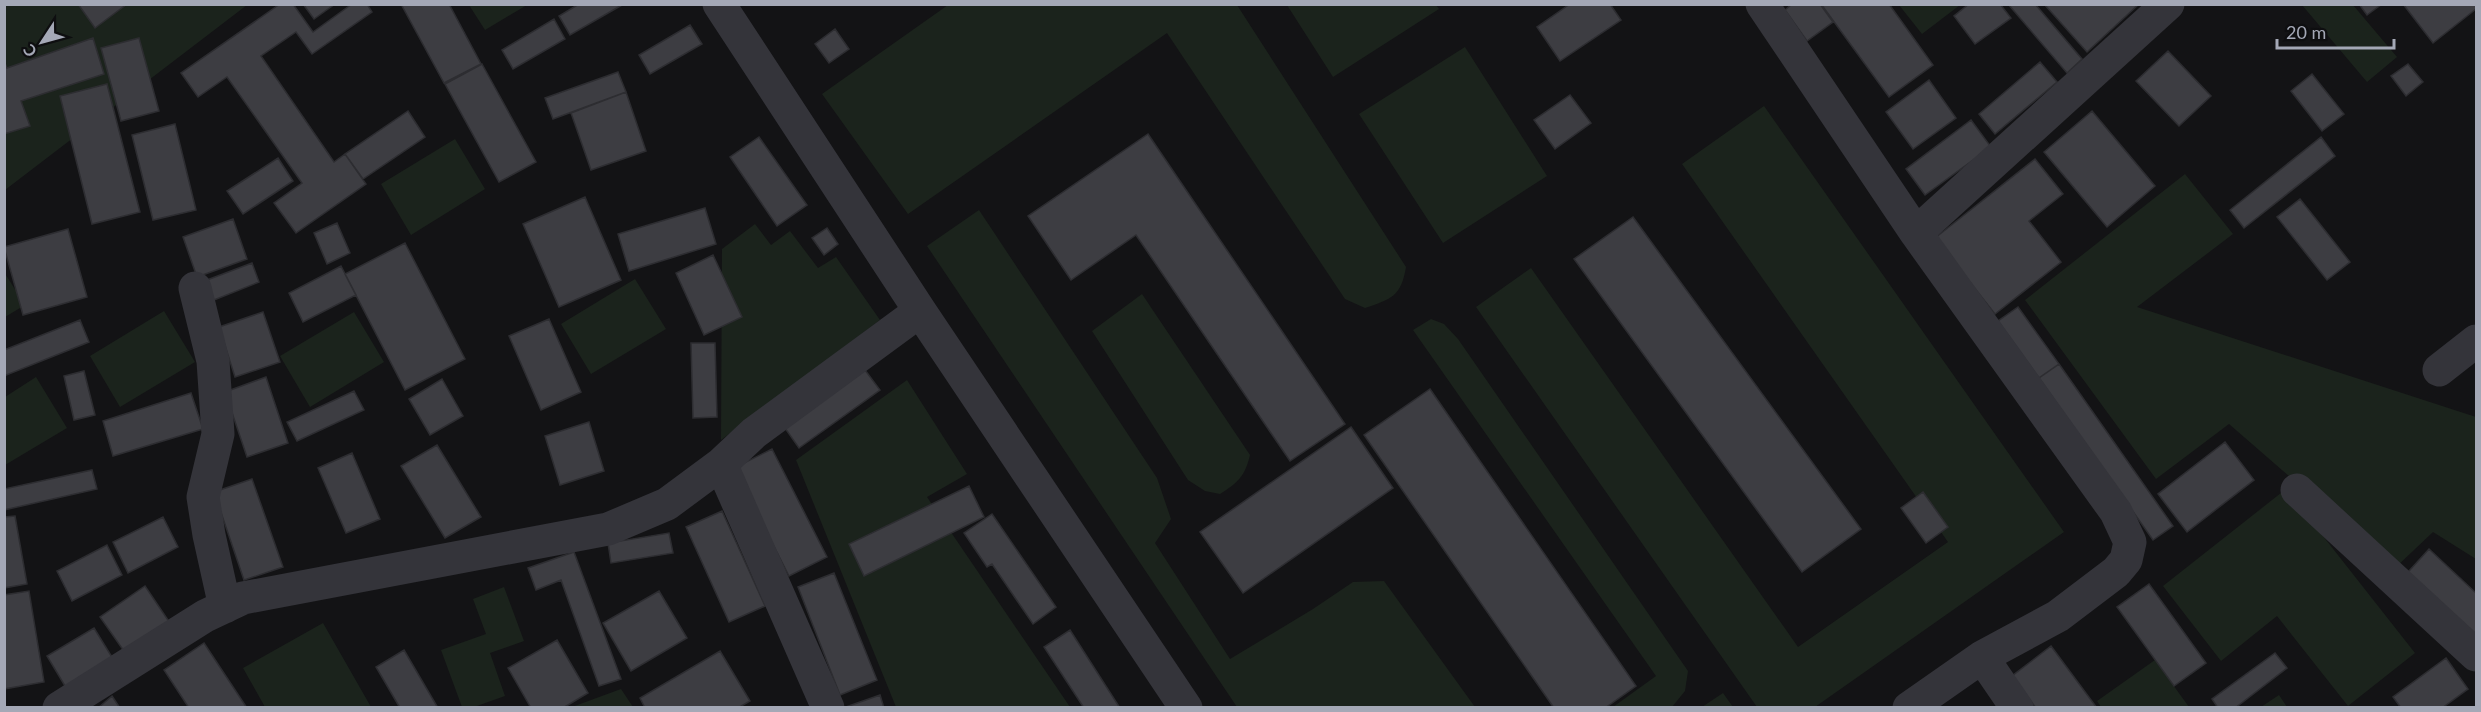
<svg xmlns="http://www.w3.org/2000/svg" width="2481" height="712" font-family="Lato,sans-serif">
<rect width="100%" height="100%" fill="#131315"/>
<path fill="#1b231c" d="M5,5H247L5,190Z
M469,5H527L485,30Z
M948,5H1237L1406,267C1401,297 1391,299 1365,308L1345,299L1167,33L908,214L822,94Z
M1436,5L1439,9L1333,77L1287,5Z
M1899,5H1960L1922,34Z
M2302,5H2353L2397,57L2367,82Z
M1465,47L1547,176L1443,243L1359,114Z
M1764,106L2064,532L1815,707H1757L1476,307L1531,268L1798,647L1948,542L1682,164Z
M455,139L485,189L411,235L381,184Z
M2185,174L2233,234L2137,307L2476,417V559L2433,532L2395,568L2229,424L2156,479L2025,300Z
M979,210L1157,478L1171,519L1155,543L1230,659L1313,609L1353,582L1384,581L1475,707H1237L927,246Z
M755,224L771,245L790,231L818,268L836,257L880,320L721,440L722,249Z
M4,272L25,305L5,317H4Z
M635,279L666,329L591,374L561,324Z
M1142,294L1250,455C1245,476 1238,483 1220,494L1205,491L1188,480L1092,331Z
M164,311L195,362L120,407L90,356Z
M354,312L384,362L310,407L280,356Z
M1431,319L1444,324L1458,339L1688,671L1685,691L1672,707H1613L1656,676L1413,330Z
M36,377L67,428L5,465V397Z
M907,380L967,474L927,497L1070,707H896L796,460Z
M2286,489L2415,653L2348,706L2277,616L2221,661L2163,586Z
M504,587L524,641L490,653L505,696L474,707H462L441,650L486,634L473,599Z
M323,623L371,707H265L243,668Z
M2155,660L2189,707H2101L2097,701Z
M621,689L633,707H572Z
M1723,693L1733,707H1702Z
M2279,695L2287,707H2261Z"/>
<path fill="#3d3d42" stroke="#2d2d31" stroke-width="1.5" d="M78,4H127L95,28Z
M280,4H293L313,32L352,4H367L372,12L312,54L296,32L261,56L334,162L345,154L366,184L296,233L274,203L302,183L227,77L198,97L181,73Z
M303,4H335L314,19Z
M401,4H449L481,64L444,83Z
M579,4H621L622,5L570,35L559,16Z
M1570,4H1610L1621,20L1560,61L1537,27Z
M1792,4H1820L1833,22L1807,41L1785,10Z
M1821,4H1889L1933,65L1889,97Z
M1969,4H2000L2011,18L1975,44L1954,16Z
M2008,4H2035L2082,59L2067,73Z
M2044,4H2139L2087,52Z
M2359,4H2382L2367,15Z
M2403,4H2476V9L2433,43Z
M554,19L565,39L513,69L502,50Z
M690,25L702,44L650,74L639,55Z
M835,29L849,49L829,63L815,44Z
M93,38L104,74L21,101L30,126L4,134V61L7,68Z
M139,38L159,111L121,121L101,48Z
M2168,51L2211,96L2179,126L2136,81Z
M2040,62L2057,82L1995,134L1979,114Z
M482,64L536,162L499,182L445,84Z
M2408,64L2423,82L2406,96L2391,76Z
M618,72L626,92L553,119L545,98Z
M2312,74L2344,114L2322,131L2291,91Z
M1929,80L1956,118L1913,149L1886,112Z
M107,84L140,212L92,224L60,96Z
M626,92L646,151L591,170L571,113Z
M1570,95L1591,123L1555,149L1534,120Z
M408,111L425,137L363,179L345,154Z
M2092,111L2155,186L2107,227L2044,152Z
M1971,120L1991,147L1925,195L1906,169Z
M175,124L196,210L153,220L132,135Z
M1148,134L1345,424L1290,461L1136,235L1071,280L1028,216Z
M759,137L807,205L777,226L730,157Z
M2321,137L2335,156L2244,228L2230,210Z
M278,158L293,181L243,214L227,191Z
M2035,159L2063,194L2029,221L2061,262L1995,314L1935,238Z
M585,197L621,280L559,307L523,224Z
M2300,199L2350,262L2327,280L2277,217Z
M705,208L716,244L629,271L618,234Z
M1633,217L1861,529L1802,572L1574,259Z
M233,219L247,259L197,277L183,237Z
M337,223L350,253L327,264L314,233Z
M827,228L838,244L824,255L812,238Z
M68,229L87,297L23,315L4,247Z
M405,243L465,359L405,390L345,274Z
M713,255L742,317L704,335L676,273Z
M252,263L259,282L214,300L207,280Z
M341,266L356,295L303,322L289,293Z
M2018,307L2059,364L2039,378L1998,321Z
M263,312L280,362L235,377L219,327Z
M549,319L581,392L541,410L509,336Z
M80,320L89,342L4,376V350Z
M691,343H715L717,417L693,418Z
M2059,364L2173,526L2153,540L2039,378Z
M865,370L880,390L799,448L780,421Z
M84,371L95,415L74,420L64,376Z
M266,377L288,443L247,457L225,392Z
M442,379L463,416L430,435L409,399Z
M1430,389L1636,686L1605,708H1554L1364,435Z
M354,391L364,410L297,441L287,422Z
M191,393L203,429L113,456L103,421Z
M589,422L604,471L560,485L545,436Z
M1351,427L1393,488L1243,593L1200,532Z
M2225,442L2254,480L2187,532L2158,494Z
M437,445L481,517L445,538L401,466Z
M772,449L827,557L789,576L734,468Z
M352,453L380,519L346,533L318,468Z
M92,470L97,489L4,510V489Z
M252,479L283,567L244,580L214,492Z
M969,486L984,517L864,576L849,544Z
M1923,492L1948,527L1926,543L1901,508Z
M722,511L765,606L729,622L686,527Z
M992,514L1056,607L1033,624L992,564L987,567L964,533Z
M15,516L27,584L4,588V517Z
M163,517L178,547L128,573L113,542Z
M669,533L673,553L611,563L608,543Z
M107,545L122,575L72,601L57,571Z
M2429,549L2476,593V651L2399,582Z
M574,552L621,679L599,686L561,580L536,590L528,568Z
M834,573L877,680L840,695L798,587Z
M2149,584L2206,663L2174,686L2117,607Z
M145,586L170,623L126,654L100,617Z
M29,591L44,682L4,689V595Z
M659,591L687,638L631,671L603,623Z
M94,628L115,662L68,691L47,656Z
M1070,630L1120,708H1084L1044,647Z
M557,640L588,693L563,708H531L508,668Z
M204,643L247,708H189L164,670Z
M2051,646L2097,708H2036L2012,676Z
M404,650L438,708H400L376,667Z
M720,651L750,701L738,708H645L640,698Z
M2275,653L2287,668L2235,708H2218L2212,699Z
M2446,658L2468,689L2442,708H2401L2393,697Z
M880,695L884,708H843Z
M112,696L120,708H98Z"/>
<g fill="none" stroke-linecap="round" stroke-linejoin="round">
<path stroke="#34343a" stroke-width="33" d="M719,4L920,311L1186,708
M1762,4L1916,233L2116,512L2130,542L2126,560L2116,572L2058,616L1982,657L1909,708
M1916,233L2168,4
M195,288L213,361L218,434L203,497L209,535L225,607
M2439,370L2476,341
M721,464L754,433L920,311
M2297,490L2476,655
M1982,657L2017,708
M59,708L205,616L243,598L608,529L667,504L721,464L828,708"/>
</g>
<rect width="2481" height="712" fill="none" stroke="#a4a8b6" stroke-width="12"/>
<g transform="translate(42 42) rotate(234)" stroke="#0e0e10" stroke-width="4.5" paint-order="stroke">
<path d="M0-4.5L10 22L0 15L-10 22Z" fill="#a4a8b6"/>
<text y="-9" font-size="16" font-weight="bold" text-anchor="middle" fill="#a4a8b6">С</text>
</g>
<path d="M2277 39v9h117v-9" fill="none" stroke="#a4a8b6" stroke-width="3"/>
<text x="2286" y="39" font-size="18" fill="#a4a8b6" stroke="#0e0e10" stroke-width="4.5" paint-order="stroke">20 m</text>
</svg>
